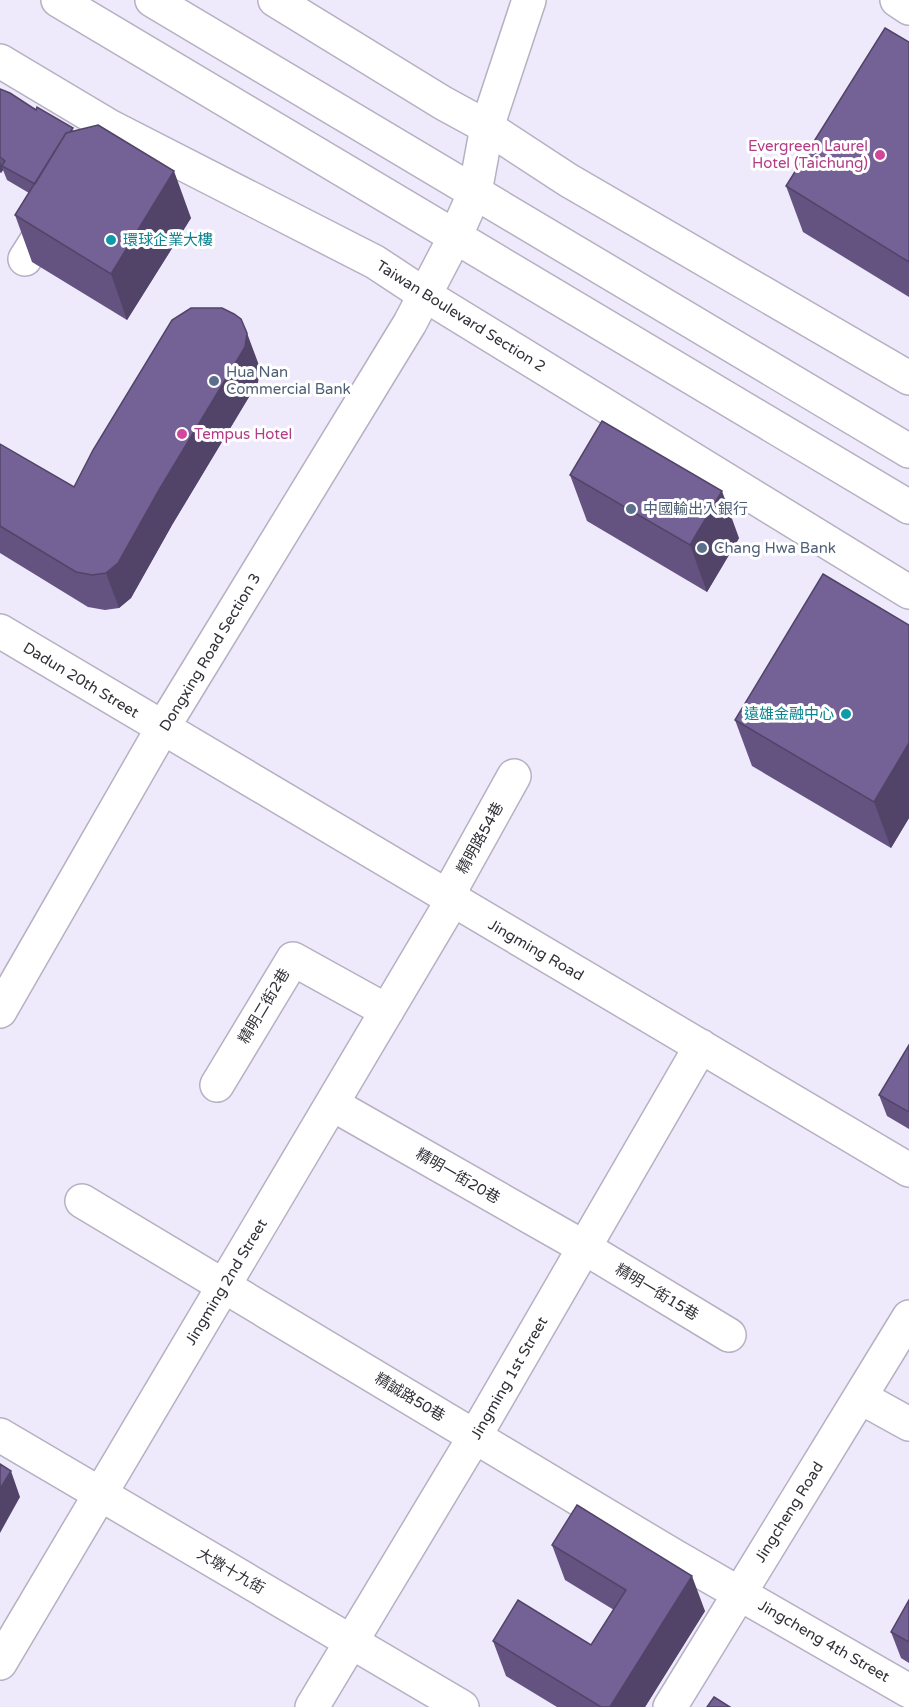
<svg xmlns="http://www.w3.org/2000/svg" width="909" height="1707" font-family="'Varela Round','Noto Sans TC',sans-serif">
<rect width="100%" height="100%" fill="#eee9fb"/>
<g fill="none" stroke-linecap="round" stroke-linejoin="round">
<defs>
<path id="minor" d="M897,0L909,8
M25,259L53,215
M0,631C302,813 607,989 909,1170
M0,1011L162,729L410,323L455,237L475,192L487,127L529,0
M217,1085L293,959L387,1011
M332,1104L585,1248L729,1335
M82,1201L674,1556L909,1691
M860,1397L909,1424
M0,1435L462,1707
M0,1663L452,901L454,884L514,776
M312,1707L475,1436L701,1046
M670,1707L909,1317"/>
<path id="major" d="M58,0L909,507
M152,0L909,451
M275,0L443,103L487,127L568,180L909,378
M0,61L109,126L375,262L425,295L909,592"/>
</defs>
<use href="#minor" stroke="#b6b1c2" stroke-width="36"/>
<use href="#major" stroke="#b6b1c2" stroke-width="36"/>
<use href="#minor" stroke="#fff" stroke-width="33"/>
<use href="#major" stroke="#fff" stroke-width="33"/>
</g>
<path fill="#645380" d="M909,42V297L803,232L786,186Z
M0,89L74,131L191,218L127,320L32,262L15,215L29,193L7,180L3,170L1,173L0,172Z
M260,368L258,382L172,525L131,598L119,608L105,610L88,607L0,553V444L74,487Z
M570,475L739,538L707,592L587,521Z
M909,625V818L891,848L752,766L735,720Z
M909,1045V1129L887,1116L879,1095Z
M552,1545L705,1611L645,1707H557L506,1676L493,1641L591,1645L614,1610L565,1580Z
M909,1600V1663L901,1658L891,1632Z"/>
<path fill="#514468" d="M0,161L3,170L1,173L0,171Z
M174,171L191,218L127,320L111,274Z
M247,333L260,368L258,382L172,525L131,598L119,608L106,573Z
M722,491L739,538L707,592L690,545Z
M909,743V818L891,848L874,802Z
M11,1471L20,1497L0,1533V1489Z
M692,1576L705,1611L645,1707H610Z"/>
<path fill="#746195" stroke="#514468" stroke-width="1.5" d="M885,28L909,42V262L786,186Z
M0,89L10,93L36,110L37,107L73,128L70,132L66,133L35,184L2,166L5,161L0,157Z
M98,125L174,171L111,274L15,215L66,133Z
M191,308H222L234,314L241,319L247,333L245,347L159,490L118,563L106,573L92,575L76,572L0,526V444L74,487L93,450L172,320Z
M602,421L722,491L690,545L570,475Z
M823,574L909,625V743L874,802L735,720Z
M909,1045V1112L879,1095Z
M0,1464L11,1471L0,1489Z
M577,1505L692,1576L610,1707H601L493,1641L518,1600L591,1645L626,1590L552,1545Z
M909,1600V1642L891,1632Z
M714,1697L730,1707H707Z"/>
<g fill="#d1479c" stroke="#fff" stroke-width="2">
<circle cx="880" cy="155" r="6"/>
<circle cx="182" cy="434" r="6"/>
</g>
<g fill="#0f9aa8" stroke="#fff" stroke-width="2">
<circle cx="111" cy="240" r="6"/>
<circle cx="846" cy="714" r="6"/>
</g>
<g fill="#5c6f8a" stroke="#fff" stroke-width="2">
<circle cx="214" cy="381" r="6"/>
<circle cx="631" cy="509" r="6"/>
<circle cx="702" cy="548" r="6"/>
</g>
<g text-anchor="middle" stroke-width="6" stroke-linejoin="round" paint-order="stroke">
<g font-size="15" fill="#b23c85" stroke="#fff" text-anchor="end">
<text x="868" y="151">Evergreen Laurel<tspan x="868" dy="17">Hotel (Taichung)</tspan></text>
<text x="194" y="439" text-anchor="start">Tempus Hotel</text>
</g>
<g font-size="15" fill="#0d838f" stroke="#fff" text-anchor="start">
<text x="123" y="245">環球企業大樓</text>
<text x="834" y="719" text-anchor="end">遠雄金融中心</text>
</g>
<g font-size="15" fill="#323037" stroke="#fff">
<text transform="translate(461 316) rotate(32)" y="5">Taiwan Boulevard Section 2</text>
<text transform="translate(210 652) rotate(-59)" y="5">Dongxing Road Section 3</text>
<text transform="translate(81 680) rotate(31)" y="5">Dadun 20th Street</text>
<text transform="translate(480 838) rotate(-61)" y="5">精明路54巷</text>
<text transform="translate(536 950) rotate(30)" y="5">Jingming Road</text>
<text transform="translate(264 1006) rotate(-59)" y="5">精明二街2巷</text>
<text transform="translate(458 1176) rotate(30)" y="5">精明一街20巷</text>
<text transform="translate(226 1282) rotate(-59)" y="5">Jingming 2nd Street</text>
<text transform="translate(657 1292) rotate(31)" y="5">精明一街15巷</text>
<text transform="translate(509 1378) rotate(-60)" y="5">Jingming 1st Street</text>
<text transform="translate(410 1397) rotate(31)" y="5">精誠路50巷</text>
<text transform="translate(789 1512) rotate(-58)" y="5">Jingcheng Road</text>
<text transform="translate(231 1571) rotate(30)" y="5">大墩十九街</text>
<text transform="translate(824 1641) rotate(30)" y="5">Jingcheng 4th Street</text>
</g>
<g font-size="15" fill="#4e5e75" stroke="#fff" text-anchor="start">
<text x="226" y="377">Hua Nan<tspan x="226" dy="17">Commercial Bank</tspan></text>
<text x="643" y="514">中國輸出入銀行</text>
<text x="714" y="553">Chang Hwa Bank</text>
</g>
</g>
</svg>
